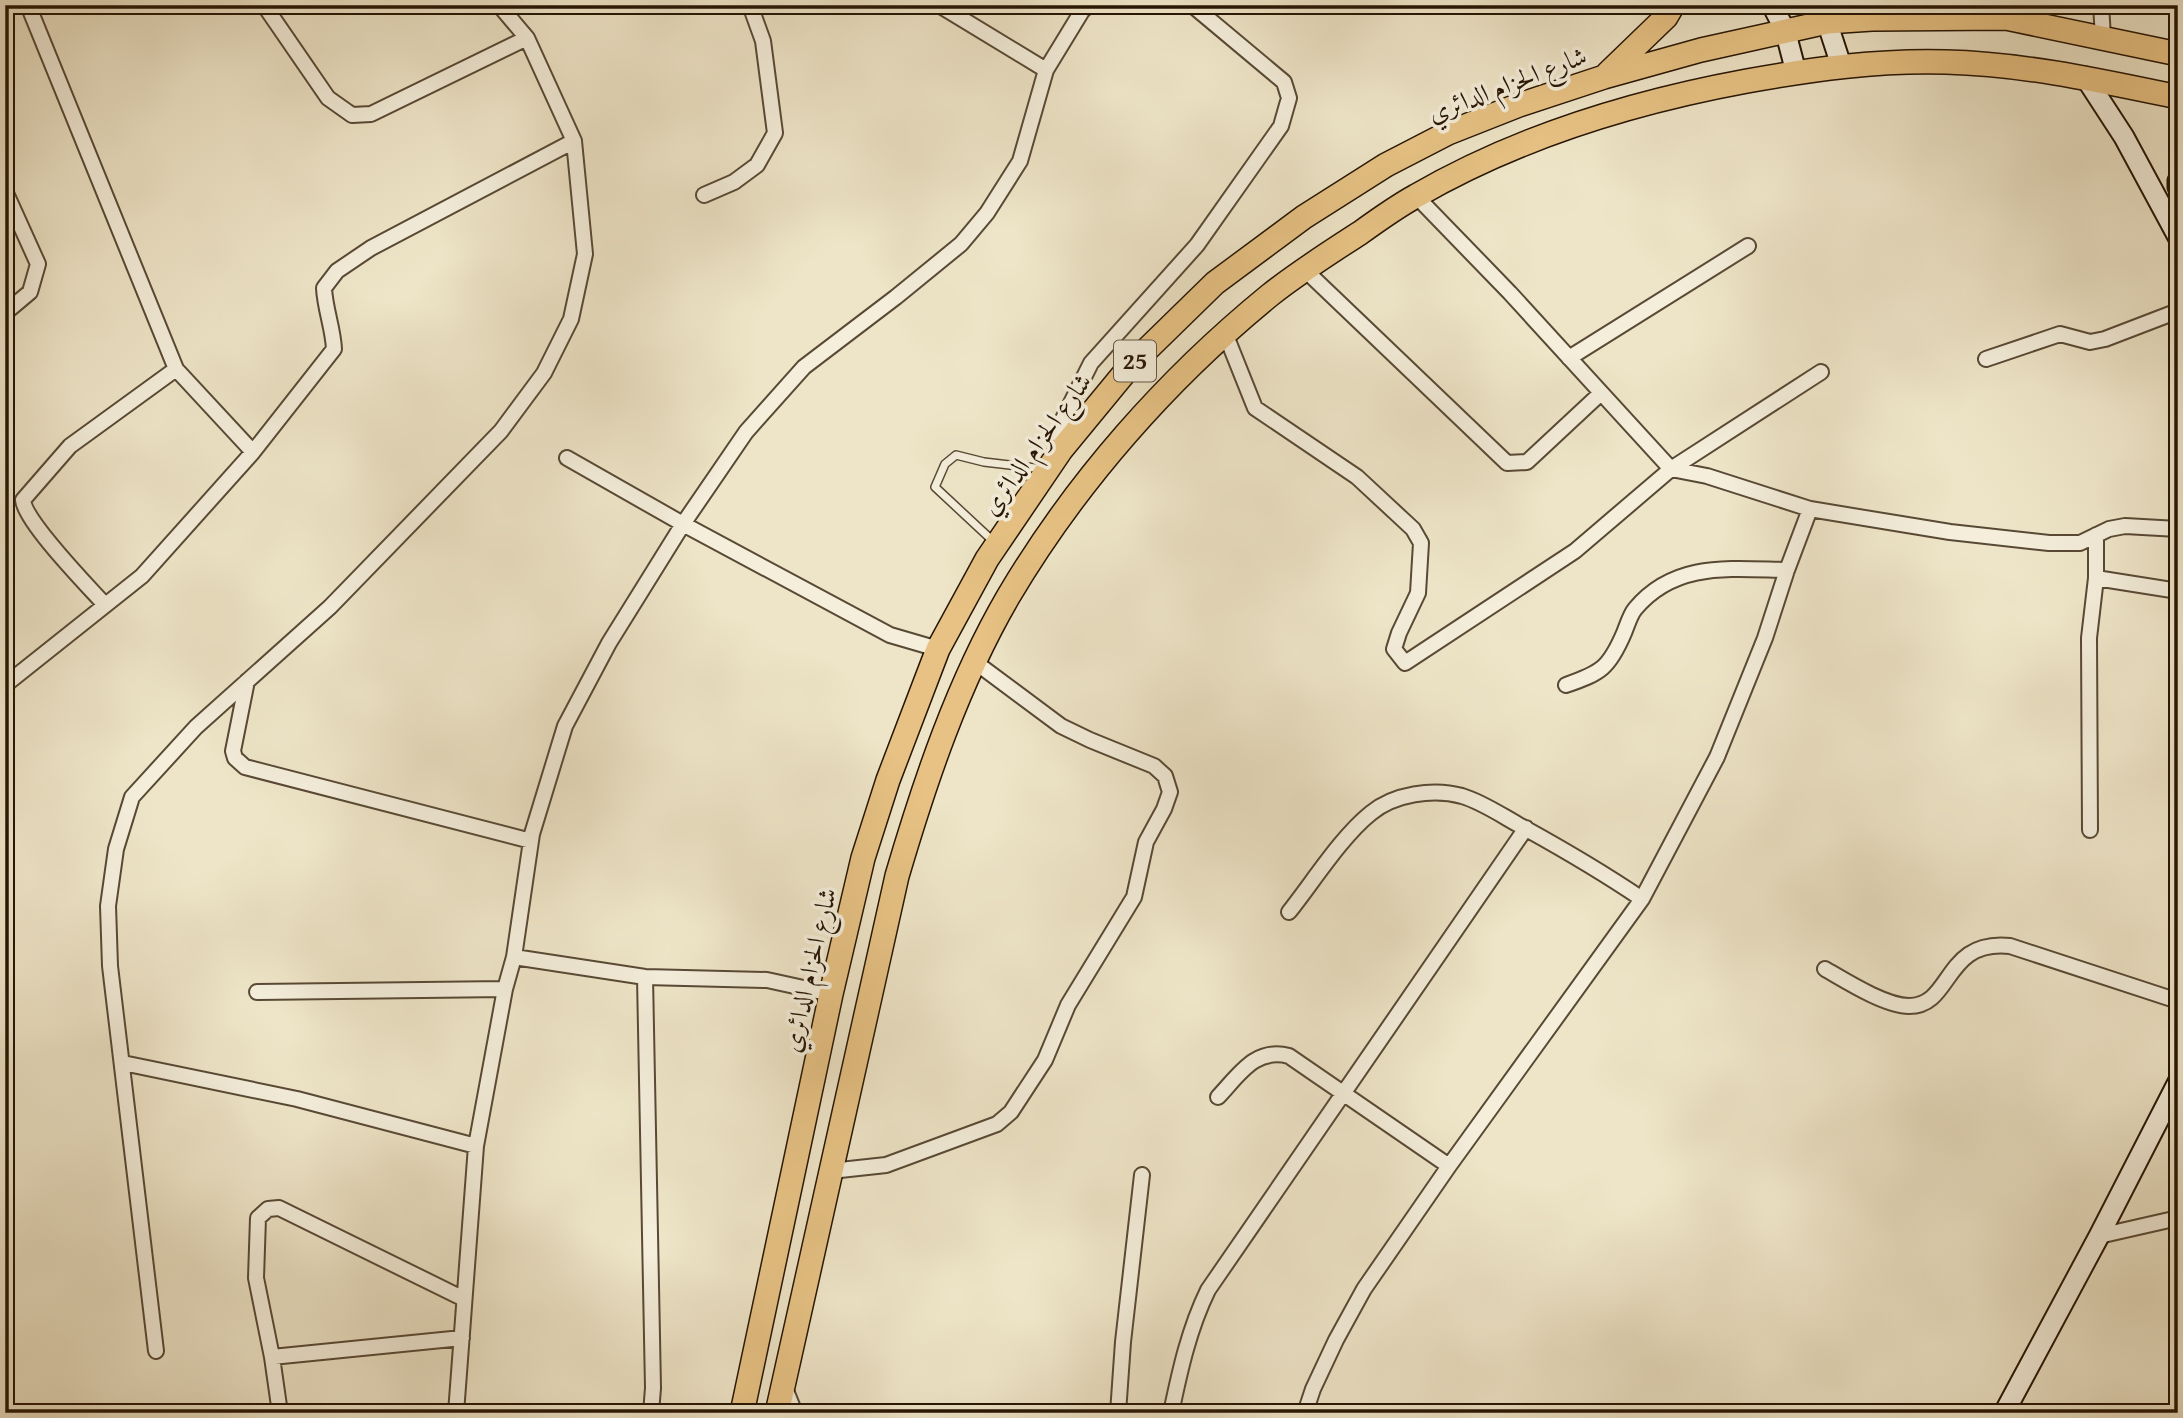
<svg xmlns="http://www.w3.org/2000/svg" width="2183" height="1418" font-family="'Gentium Book Plus',Amiri,serif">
<rect width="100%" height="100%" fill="#eee5c8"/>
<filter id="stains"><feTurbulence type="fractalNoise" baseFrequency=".00286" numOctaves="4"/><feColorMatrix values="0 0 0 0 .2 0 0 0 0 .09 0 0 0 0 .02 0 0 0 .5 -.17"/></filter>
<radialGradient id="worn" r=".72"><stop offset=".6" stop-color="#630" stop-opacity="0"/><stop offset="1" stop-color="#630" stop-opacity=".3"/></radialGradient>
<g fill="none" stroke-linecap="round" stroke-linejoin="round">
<defs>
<path id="lane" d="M994,542L935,487L945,464L956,455L984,462L1044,469"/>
<path id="street" d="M28,5L176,369L253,452
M264,5L328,98L352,115L371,114L527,38
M939,5L1046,70
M2101,5L2103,37
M5,191L38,264L30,292L5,313
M704,195L734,182L757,165L775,133L763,41L750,5
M1416,196L1510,293L1671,469L1707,476L1810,509L1950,532L2049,543H2080L2109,529L2125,526L2178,529
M1304,269L1507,463L1527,462L1601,393
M1225,333L1255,408L1357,477L1413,529L1421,543L1418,593L1399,633L1394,649L1405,663L1575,551L1671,469L1821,372
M1569,358L1748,246
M1986,359L2060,334L2090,342L2105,339L2178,311
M1061,448V423L1091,363L1197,245L1281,126L1289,98L1284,82L1192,5
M567,458L683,524L890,635L938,649
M2096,578L2178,591
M105,605C88,586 25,522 23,500L70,446L176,369
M247,681L233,751L235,758L245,767L531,841
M5,685L142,576L253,452L334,349C333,328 325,309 324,288L337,271L371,248L574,141
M1566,685C1601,673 1609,668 1624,633C1627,626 1630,615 1635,609C1675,561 1731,569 1787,570
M2090,830L2089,638L2096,578V535
M1289,912C1313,882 1341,837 1371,813C1394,794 1433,788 1462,796C1482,802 1501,815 1519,825C1561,848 1602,872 1642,899
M514,957L645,977L767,980L831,994
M1825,969C1846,981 1885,1006 1909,1006C1953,1006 1943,939 2010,946L2178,1001
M645,977L653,1388L651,1413
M257,992L505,989
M123,1063L297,1099L476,1146
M1218,1097C1239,1075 1255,1047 1289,1056L1449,1166
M831,1171L886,1165L997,1124L1011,1112L1045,1060L1068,1005L1134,897L1146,842L1164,809L1170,792L1165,776L1154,766L1090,740L1061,726L975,662
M2099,1236L2178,1218
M156,1351L110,966L108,906L116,849L132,797L196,727L330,607L501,431L544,373L571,319L585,254L574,141L527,38L499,5
M272,1357L462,1338
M785,1388L795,1413
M280,1413L272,1357L256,1278L258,1218L268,1209L279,1208L464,1299
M456,1413L476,1146L505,989L514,957L532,834L565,726L609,643L683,524L746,432L804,367L896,297L961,244L987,213L1020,161L1046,70L1082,11L1089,5
M1118,1413L1123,1342L1142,1175
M1171,1413C1180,1370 1189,1329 1208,1290L1526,828
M1305,1413L1313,1389L1336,1340L1364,1289L1449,1166L1642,899L1717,757L1765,638L1787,570L1810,509"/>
<path id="secondary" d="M1772,5L1785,30L1796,72
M1818,5L1827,22L1841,65
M2085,77L2124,137L2178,237
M2178,181V187
M2004,1413L2099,1236L2178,1082"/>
<path id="primary" d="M1608,73L1666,17L1673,5
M742,1413L831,994L863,858L888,780L938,649L987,559L1061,450L1131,365L1215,283L1304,217L1386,165L1448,133L1519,105L1604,77L1701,50L1827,22L1872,19L2006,18L2178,54
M777,1413L897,876C925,781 958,683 1008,597C1076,482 1167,379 1270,295C1299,272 1329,253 1360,233C1378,220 1396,207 1416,196C1516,138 1633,102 1747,81C1813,69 1879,60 1946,62C2025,64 2101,81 2178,97"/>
</defs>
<use href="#lane" stroke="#584935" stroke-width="10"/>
<use href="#street" stroke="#584935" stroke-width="18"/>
<use href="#secondary" stroke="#261504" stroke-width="23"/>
<use href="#primary" stroke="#261504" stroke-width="26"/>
<use href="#lane" stroke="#f4eedb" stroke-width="7"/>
<use href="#street" stroke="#f4eedb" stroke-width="14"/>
<use href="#secondary" stroke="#f4eedb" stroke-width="19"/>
<use href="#primary" stroke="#e7c284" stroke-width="23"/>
</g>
<g text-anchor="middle" stroke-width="7" stroke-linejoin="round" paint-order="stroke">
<rect fill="#f4eedb" stroke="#645644" stroke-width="2" x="1114" y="340.5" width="42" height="41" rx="5"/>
<g font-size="24" font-weight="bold" fill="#261504">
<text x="1135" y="369">25</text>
</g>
<g font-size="26" fill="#261504" stroke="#f4eedb">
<text transform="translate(1507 84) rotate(-21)" y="9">شارع الحزام الدائري</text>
<text transform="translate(1036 444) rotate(-54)" y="9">شارع الحزام الدائري</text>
<text transform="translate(809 970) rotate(-77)" y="9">شارع الحزام الدائري</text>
</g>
</g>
<rect width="2183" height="1418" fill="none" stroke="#eee5c8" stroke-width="28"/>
<rect x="7" y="7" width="2169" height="1404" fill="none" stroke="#261504" stroke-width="3.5"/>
<rect x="14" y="14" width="2155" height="1390" fill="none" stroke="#261504" stroke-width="2"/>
<rect width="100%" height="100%" filter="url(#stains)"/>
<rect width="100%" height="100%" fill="url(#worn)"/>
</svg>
